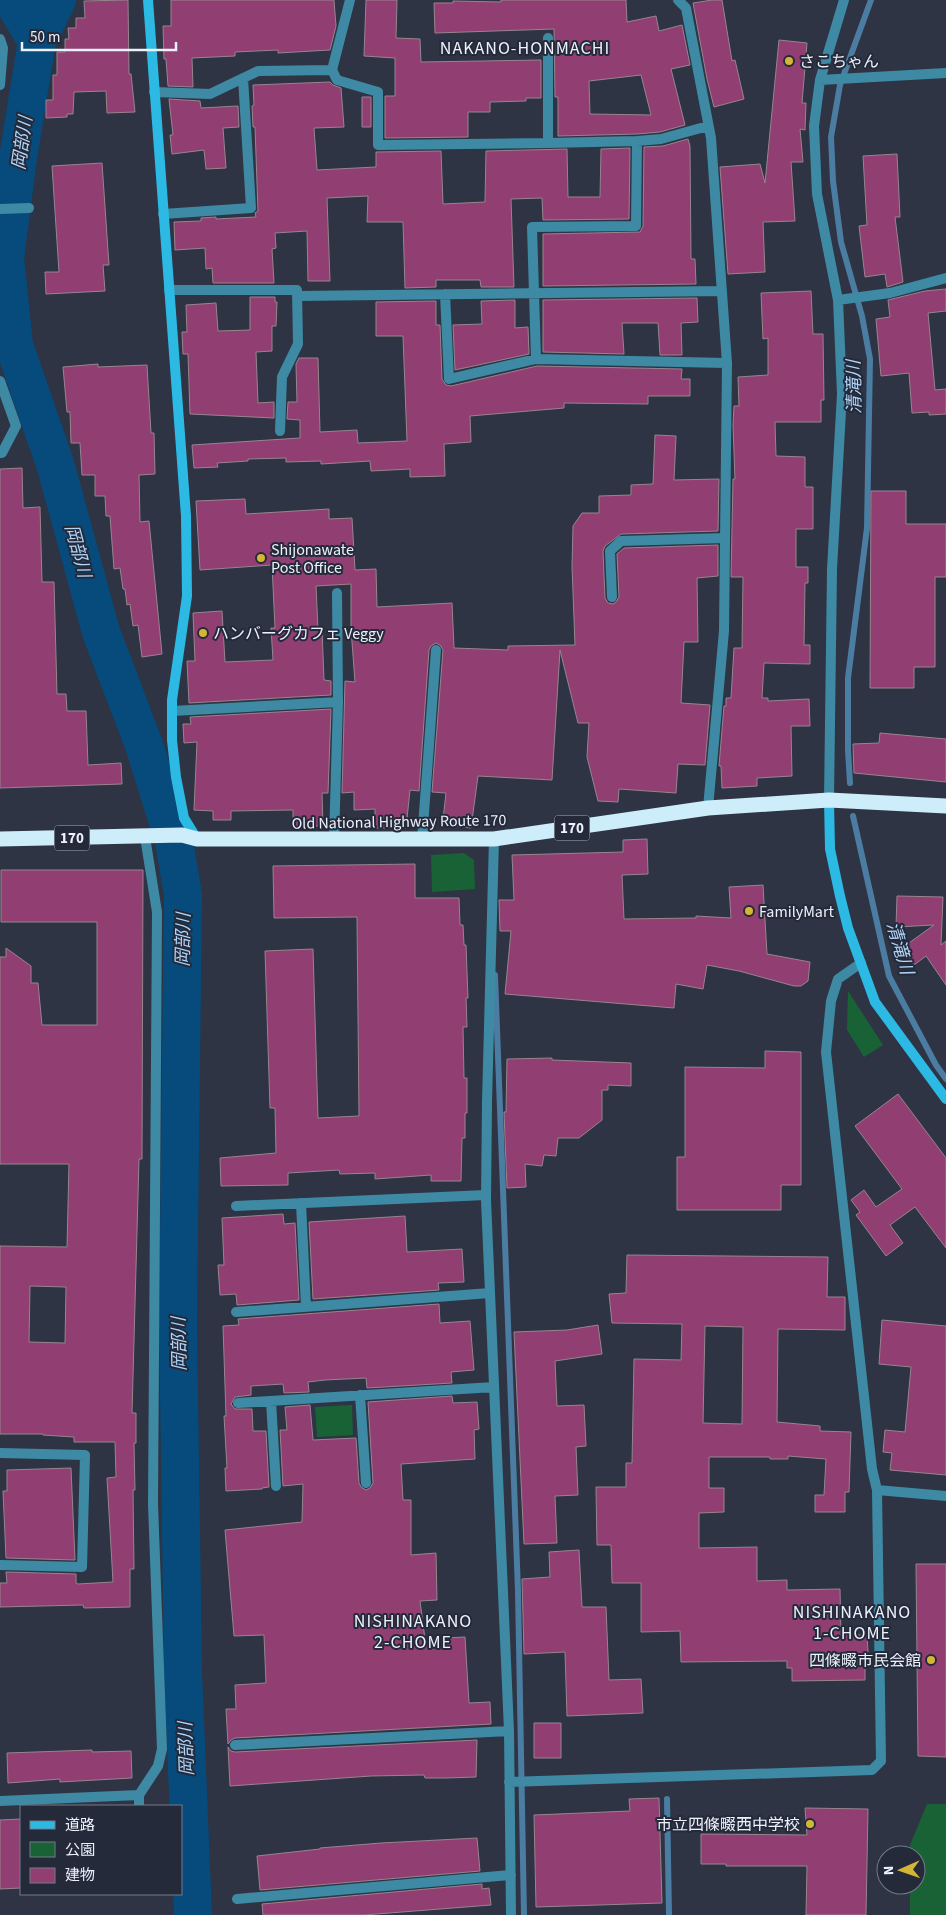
<svg xmlns="http://www.w3.org/2000/svg" width="946" height="1915" font-family="'Source Sans 3','Noto Sans JP',sans-serif">
<rect width="100%" height="100%" fill="#2e3443"/>
<path fill="#196235" d="M464,853L474,860L475,889L432,892L431,855Z
M848,991L883,1045L864,1057L847,1030Z
M352,1405L353,1435L317,1437L315,1407Z
M927,1804H946V1915H910V1885H916V1855H910V1845Z"/>
<g fill="none" stroke-linecap="round" stroke-linejoin="round">
<path stroke="#4b7da2" stroke-width="6" d="M850,783L848,750V678L867,528L870,359L862,316L841,242L833,181L831,137L840,85L871,0
M853,816L889,976L936,1065L946,1079
M495,975L518,1591L524,1915
M667,1799L669,1915"/>
<path stroke="#064b7c" stroke-width="38" d="M12,0L37,41
M57,0L37,41L18,158L5,258L14,345L56,467L101,632L144,745L174,841L183,895L178,1323L183,1671L193,1915"/>
</g>
<path fill="#913e73" stroke="#98848f" fill-rule="evenodd" d="M128,0L129,74H131L135,112L107,113L106,91L74,92L73,114H67V117L46,118V100H53V75H57V52H65V39H69L68,28H76V18H85L84,1Z
M171,0H334L336,26L330,50L278,53V50L235,52V56L192,58L193,87L168,86L166,59H164L163,26H171Z
M366,0H397L396,38L420,39L421,62L541,60V98H526V101L490,102V112H468V137L385,138V96H395V58L364,56Z
M501,0H626L627,22L656,16L659,31L682,25L690,65L671,69L685,125L660,132L637,134L558,136V97H555L554,29L435,33L434,3H453V1L501,2ZM641,75L651,115L590,114L589,81Z
M712,0H722L732,61L735,60L744,99L714,107L707,79L693,3Z
M779,40L807,43L802,103H806L805,130L800,129L803,162H791L795,221L763,222L765,272L728,274L720,167L760,164L765,183Z
M330,82L333,85L341,88L344,127L314,128L317,170L376,167V152L441,151L443,204L485,202L486,151L567,149L568,197H600L601,149L630,148L629,219L543,220L542,198L511,199L514,287H481L480,280H436V287L405,288L403,222H367L368,196L327,198L330,281H308L307,231L275,233L276,248L272,249L274,283H213L212,268L206,269L205,248L175,250L174,222L201,221V218L216,217V219L256,217L255,213L258,211L255,127H253L252,106L254,105L253,85Z
M362,97H371V127H362Z
M169,99L200,101L201,108L238,106L239,127L223,128L226,168L206,169L204,150L172,154L170,135H173Z
M688,139L690,146L691,259H695L696,284L543,286V234L640,232L643,226L644,147L663,146Z
M897,154L900,217H895L903,282L887,287L885,274L865,277L859,226L867,225L863,156Z
M102,163L109,265H103L105,291L46,294L45,272H59L52,166Z
M946,289V311L928,313L935,390L946,389V414L929,415V412L912,413L909,373L881,376L876,319L890,317L888,300L925,291Z
M811,291L813,334H823L824,400H821V422H775L776,456L805,457V487H813V529H796V567H808V583H805L804,645H810V664L764,663L762,698H768V701L809,699L810,726H791L792,776L757,778V786L722,788L721,766H719L724,706H726V698H731L734,648H742L743,577H731L733,479H735L733,425L734,406H739L738,377L768,375V338L763,339L761,293Z
M250,297H275V302H277L276,326H272V351L256,352L258,403L274,402V418L190,414L188,354H183L182,332H187L186,305L216,303L218,331L250,330Z
M697,298L698,322L681,323L682,355H660L658,323H622L624,354L543,352V300Z
M515,300V328L528,327L529,354L455,370L453,325L482,324L481,301Z
M436,301V325H440L442,379L446,385L451,386L537,366L682,369L681,379H690V396H648V404L564,403V408L470,416L471,442L444,444L445,476L410,477V469L371,471L370,461L321,464V461L286,462V458L248,459V461L217,463L218,467L194,468L192,445L300,438V420L287,419L288,402H297L296,364L299,358H318L320,432L357,430L358,443L407,441L403,336H376V302Z
M98,364V367L147,365L151,433H154L155,474L139,475L140,522L149,521L162,654L142,657L138,625L133,626L130,604L127,605L125,589H123L120,568L114,569L110,516H106L105,496H95V475H82L80,443H71L70,412H67L63,367Z
M655,435L676,436L674,480L719,479L718,531L621,534L605,546L603,551L605,598L608,603L613,604L616,602L619,597L617,554L624,548L718,545V576L697,578L698,642H684L681,703L710,705L705,765L678,764L676,793L619,789L618,802L598,801L587,757L589,723H578L560,650L552,780L478,776L471,828L447,825L448,820L443,819L446,793L432,792L443,650L440,645L436,643L431,646L429,650L419,791L410,790L406,828H375V809L354,810V792L342,793L345,681L355,682L351,629V584L316,586L318,630L322,629L324,680L331,681V695L189,703L187,661H195L193,613L222,611L225,662L273,660L271,628H275L272,565L200,570L196,501L245,499L246,514L329,509V519L352,518L355,570L376,569L377,607L452,603L454,648L508,650V646L575,645L572,566L573,526L582,513H599V496L631,495V485L653,484Z
M22,468L23,508L40,507L42,582H54L57,694H66L67,711H86L88,765L121,763L122,784L0,788V469Z
M871,491H906V524H946V577H935V667H914V688H870Z
M331,709L328,793H322L323,826H293V810L231,811V820H213V811L194,810L197,742L184,743L183,724H191L190,717Z
M880,733L946,739V782L854,773L853,744L879,743Z
M647,839L648,874L622,875L624,919L696,918V916L731,918L729,887L763,885L767,954L810,962L808,981L801,986H794L739,971L707,965L703,989L676,984L674,1008L505,994L511,931H500L499,900H514L512,855L623,852V840Z
M415,864V898H459L460,925H463L464,945H466L468,998H466L467,1027H463L464,1078H467V1113H465V1138H462L461,1181H431V1175L375,1179V1173L340,1174L339,1170L288,1173V1185L221,1186L220,1158L276,1153L275,1108H270L265,951L313,949L318,1118L359,1116L357,917L274,918L273,866Z
M1,870H143L142,1159H139L132,1413H136V1443H134L135,1490H133L134,1569H130V1607L84,1608L83,1605L0,1607V1583H7L6,1572L76,1574V1583L78,1584L113,1582L107,1478L116,1477L115,1442H74V1437L43,1435V1434H0V1246L67,1247L69,1164H0V957H6V948L31,966V983H38L42,1025H97V922H1ZM30,1286L66,1287L65,1343L29,1342Z
M897,896L943,897L941,945L946,941V985L926,956L914,965L902,948L934,925L896,927Z
M765,1051L801,1052V1185H781V1210H677V1157H685V1067L765,1068Z
M552,1058V1060L631,1063V1086L608,1085V1090H602V1120L579,1138H558L556,1156L544,1155L542,1166L525,1164L526,1187L507,1188L504,1112H506L507,1059Z
M898,1094L946,1158V1248L915,1207L890,1225L903,1243L886,1256L856,1215L860,1212L851,1200L864,1190L876,1207L902,1189L855,1126Z
M283,1214L284,1224L295,1223L299,1300L237,1305L236,1294L220,1295L218,1265H224L222,1218Z
M405,1216L407,1252L462,1249L464,1282L438,1283L439,1290L313,1299L309,1222Z
M627,1255L828,1257L827,1297H845V1330L778,1329L777,1422L820,1426V1431L851,1432L849,1492H845V1512H815V1495H824L826,1459L788,1456V1459H770V1457H709V1488H724V1512L699,1513V1548L757,1547V1581L787,1580V1590L840,1589L841,1635H867L868,1652H865V1680L792,1681V1668H787V1661L681,1662L680,1631L641,1632V1583H612L611,1545H597L596,1487H626V1463H632L634,1359L681,1360L682,1324L612,1323L609,1294L626,1293ZM705,1326L743,1327L742,1424L703,1423Z
M439,1304L440,1323L470,1321L474,1370L451,1372L452,1383L367,1388L366,1378L325,1380L308,1382L309,1392L284,1393L283,1384L251,1386V1395L235,1397L231,1404L235,1409H252L253,1431H266L269,1487L262,1488V1489L226,1491L225,1468H227L224,1416H226L223,1326L239,1325L238,1319Z
M882,1320L946,1326V1475L890,1470L892,1453L883,1452L885,1430L905,1432L911,1367L879,1364Z
M598,1325L602,1354L555,1361L557,1406L584,1405L586,1446L576,1447L578,1495L555,1496L557,1543L524,1544L514,1332L567,1330Z
M452,1396L453,1403L477,1402L479,1429L474,1430L475,1459L401,1464L403,1500H411V1555L436,1553L437,1600L420,1601L425,1639L465,1637L469,1703L490,1702L491,1724L235,1738L231,1740L228,1744L226,1709H236L235,1685L266,1683L264,1635L234,1636L225,1530L302,1522L303,1484L283,1486L280,1430H287L285,1407L310,1405L313,1440L356,1438L359,1483L361,1487L366,1490L370,1488L373,1483L368,1402Z
M71,1468L75,1560L6,1558L3,1491H7V1470Z
M579,1550L582,1607H606L609,1680L641,1679L643,1713L567,1716L565,1652L524,1654L522,1579L550,1577L549,1552Z
M916,1564H946V1757L918,1756Z
M534,1723H561V1758H534Z
M477,1740L476,1777L446,1778H425L424,1775L371,1776L230,1786L228,1747L231,1751L235,1752Z
M92,1750V1752L131,1751L132,1778L60,1782V1779L8,1783L7,1753Z
M659,1798L662,1903L536,1907L534,1815L630,1811L629,1799Z
M805,1808L868,1809L866,1915H806L807,1866H726V1864H701V1834L807,1835Z
M21,1819V1888L0,1889V1820Z
M477,1838L480,1871L260,1890L257,1856L320,1849V1848L381,1843Z
M482,1884V1889L489,1888L491,1905L364,1915H263L262,1904Z"/>
<g fill="none" stroke-linecap="round" stroke-linejoin="round">
<path stroke="#3e8aa5" stroke-width="10" d="M678,0L686,8L711,138L727,363L724,631L708,808
M548,38V143L637,141L661,139L708,126
M0,39L3,48L0,85
M332,70L337,80L378,92V145L548,143
M820,80L946,73
M154,92L210,94L258,71L332,70L350,0
M0,209L29,208
M163,214L251,208L243,78
M169,290H297L298,344L282,377L280,431
M445,294L449,379L536,359L727,363
M297,296L722,291
M838,300L890,293L946,278
M536,359L532,227L636,226L637,141
M0,381L16,426L2,453H0
M612,597L610,551L621,541L725,538
M172,711L338,702
M829,800L832,569L842,394L838,300L817,194L814,126L820,80L844,0
M494,839L487,1102L486,1200L509,1731L511,1915
M334,840L338,702L337,593
M422,840L436,650
M301,1203L306,1307
M236,1206L486,1195
M236,1312L490,1293
M360,1395L366,1483
M271,1401L276,1486
M238,1403L494,1387
M0,1453L85,1455L82,1567L0,1565
M877,1490L946,1496
M235,1745L509,1731
M509,1782L872,1770L881,1761L877,1490L872,1469L826,1052L831,1001L838,979L861,963
M139,1795L158,1766L162,1749L153,1504L157,912L145,837
M0,1801L139,1795V1806
M237,1899L511,1875"/>
<path stroke="#2cbae4" stroke-width="10" d="M148,0L186,516L187,596L172,700V740L176,777L184,818L197,839
M829,800L830,849L840,896L848,928L875,1002L946,1099"/>
<path stroke="#cdedfa" stroke-width="15" d="M0,839L182,835L197,839H494L708,808L829,800L946,806"/>
</g>
<g fill="#d4b635" stroke="#242a39" stroke-width="2">
<circle cx="789" cy="61" r="5"/>
<circle cx="261" cy="558" r="5"/>
<circle cx="203" cy="633" r="5"/>
<circle cx="749" cy="911" r="5"/>
<circle cx="931" cy="1660" r="5"/>
<circle cx="810" cy="1824" r="5"/>
</g>
<g text-anchor="middle" stroke-width="4" stroke-linejoin="round" paint-order="stroke">
<g fill="#242a39" stroke="#b0b5c1" stroke-width="1">
<rect x="554.5" y="815.5" width="35" height="25" rx="4"/>
<rect x="54.5" y="825.5" width="35" height="25" rx="4"/>
</g>
<g font-size="15" font-weight="bold" fill="#ecf1fb">
<text x="572" y="833">170</text>
<text x="72" y="843">170</text>
</g>
<g font-size="16" fill="#ecf1fb" stroke="#242a39" text-anchor="start">
<text x="799" y="67">さこちゃん</text>
<text x="271" y="555">Shijonawate<tspan x="271" dy="18">Post Office</tspan></text>
<text x="213" y="639">ハンバーグカフェ Veggy</text>
<text x="759" y="917">FamilyMart</text>
<text x="921" y="1666" text-anchor="end">四條畷市民会館</text>
<text x="800" y="1830" text-anchor="end">市立四條畷西中学校</text>
</g>
<g font-size="16" fill="#ecf1fb" stroke="#242a39">
<text transform="translate(399 821) rotate(-1)" y="6">Old National Highway Route 170</text>
</g>
<g font-size="18" letter-spacing="1" fill="#ecf1fb" stroke="#242a39">
<text x="525" y="54">NAKANO-HONMACHI</text>
<text x="852" y="1618">NISHINAKANO<tspan x="852" dy="21">1-CHOME</tspan></text>
<text x="413" y="1627">NISHINAKANO<tspan x="413" dy="21">2-CHOME</tspan></text>
</g>
<g font-size="18" font-style="italic" fill="#b0d5f9" stroke="#242a39">
<text transform="translate(22 143) rotate(-82)" y="6">岡部川</text>
<text transform="translate(854 387) rotate(-91)" y="6">清滝川</text>
<text transform="translate(78 551) rotate(75)" y="6">岡部川</text>
<text transform="translate(183 940) rotate(-89)" y="6">岡部川</text>
<text transform="translate(900 948) rotate(74)" y="6">清滝川</text>
<text transform="translate(179 1344) rotate(-91)" y="6">岡部川</text>
<text transform="translate(186 1749) rotate(-92)" y="6">岡部川</text>
</g>
</g>
<rect x="20" y="1805" width="162" height="90" fill="#242a39" stroke="#747a87"/>
<rect x="30" y="1821" width="25" height="8" fill="#2cbae4" stroke="#747a87"/>
<text x="65" y="1830" font-size="15" fill="#ecf1fb">道路</text>
<rect x="30" y="1842" width="25" height="15" fill="#196235" stroke="#747a87"/>
<text x="65" y="1855" font-size="15" fill="#ecf1fb">公園</text>
<rect x="30" y="1868" width="25" height="15" fill="#913e73" stroke="#747a87"/>
<text x="65" y="1880" font-size="15" fill="#ecf1fb">建物</text>
<g transform="translate(901 1870) rotate(268)"><circle r="24" fill="#242a39" stroke="#747a87"/>
<path d="M0-4L9 19L0 12L-9 19Z" fill="#d4b635"/>
<text y="-8" font-size="14" font-weight="bold" text-anchor="middle" fill="#ecf1fb">N</text>
</g>
<path d="M22 42v8h154v-8" fill="none" stroke="#ecf1fb" stroke-width="2.5"/>
<text x="30" y="42" font-size="15" fill="#ecf1fb" stroke="#242a39" stroke-width="4" paint-order="stroke">50 m</text>
</svg>
